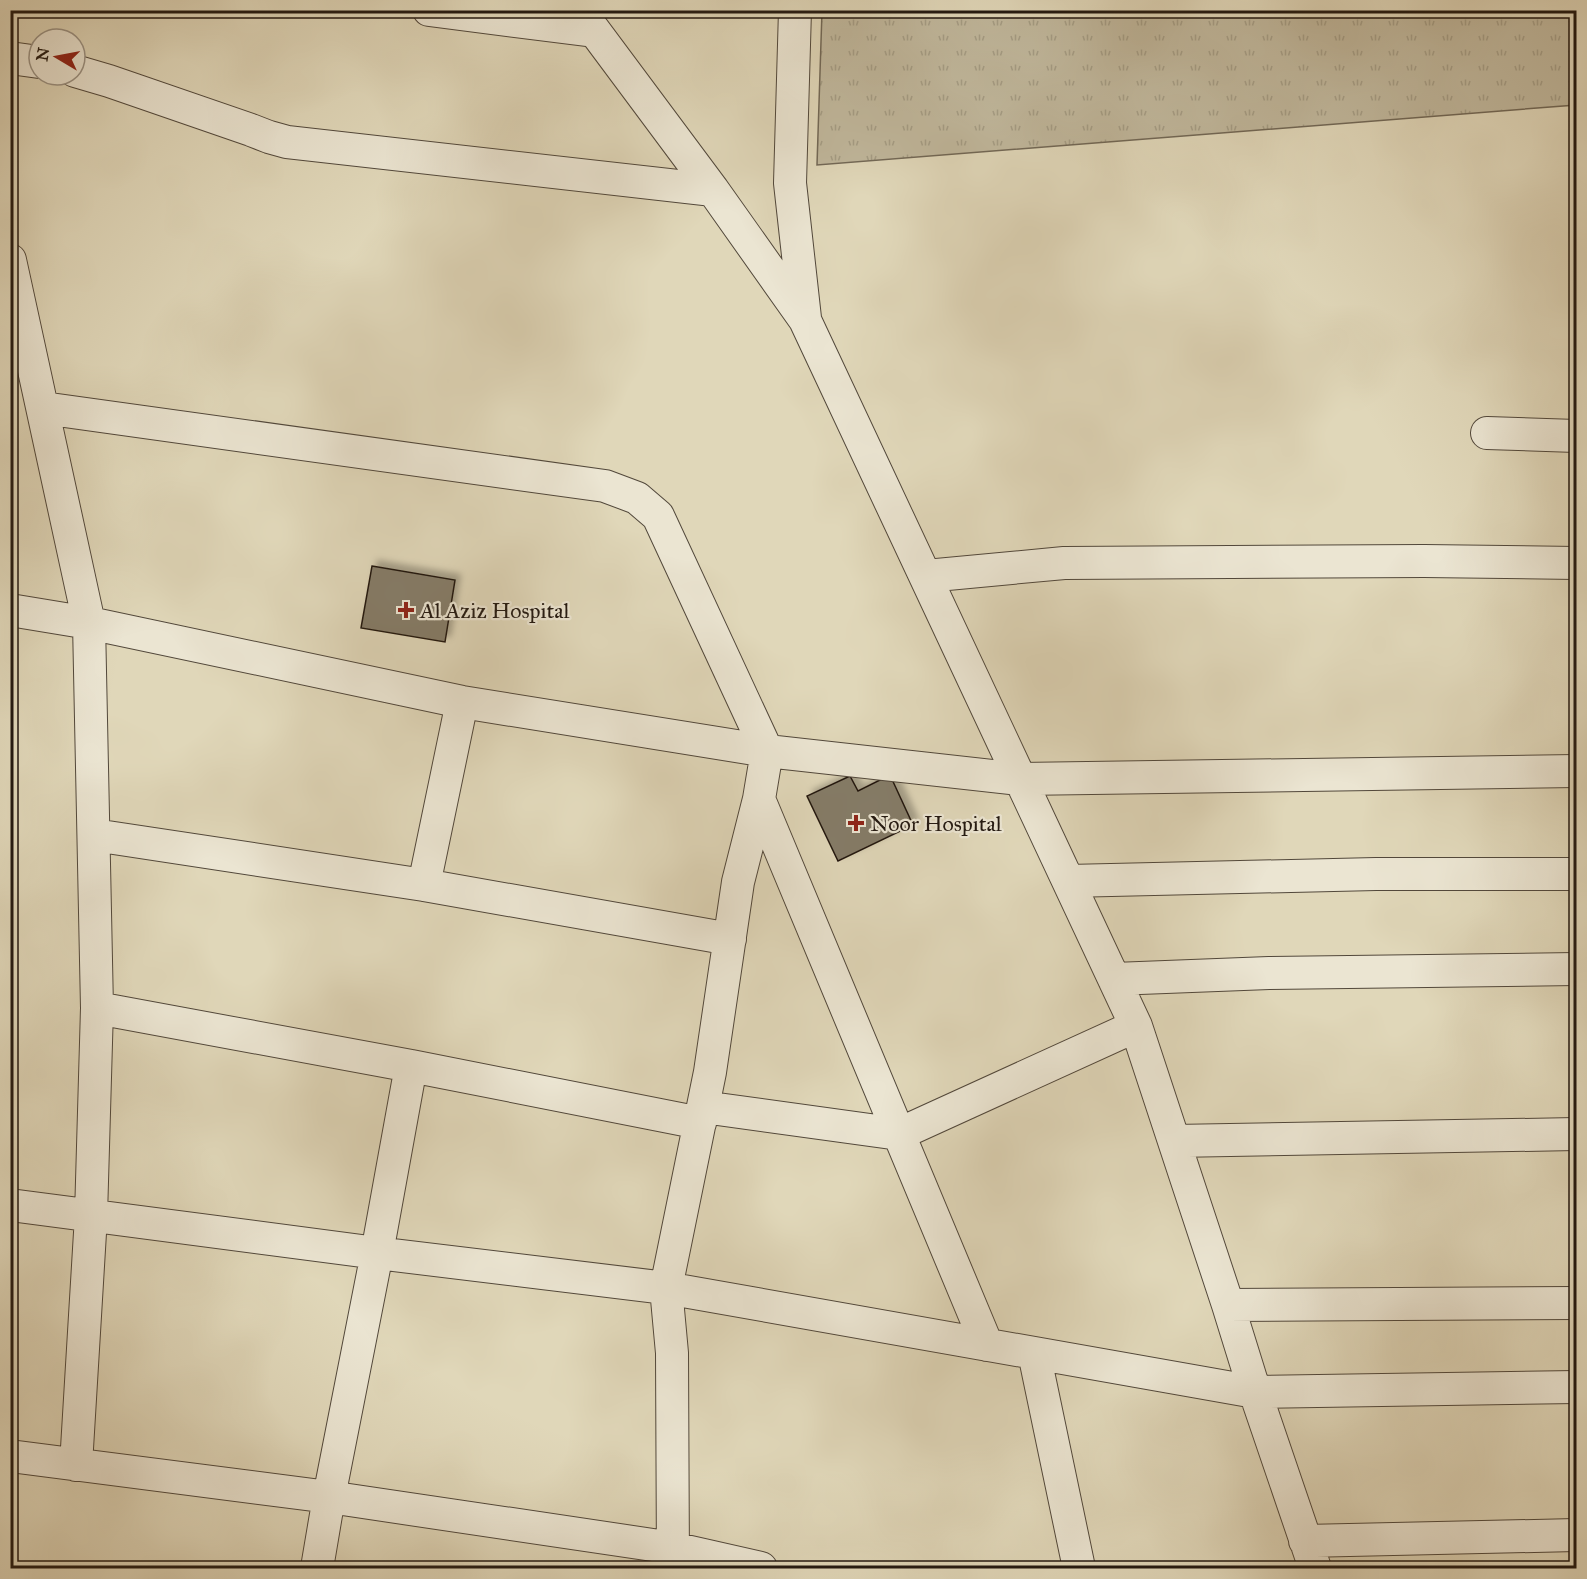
<svg xmlns="http://www.w3.org/2000/svg" width="1587" height="1579" font-family="'IM FELL Great Primer',serif">
<defs>
<pattern id="grass-tufts" width="24" height="20" patternUnits="userSpaceOnUse" patternTransform="scale(1.5)"><rect width="24" height="20" fill="#c0b79c"/><path d="M3 7l-1-3M5 7V3M7 7l1-3M15 17l-1-3M17 17v-4M19 17l1-3" fill="none" stroke="#a59d85"/></pattern>
<filter id="shadow"><feDropShadow dx="5.5" dy="-5.5" stdDeviation="3" flood-color="#0004"/></filter>
</defs>
<rect width="100%" height="100%" fill="#e0d7b9"/>
<filter id="stains"><feTurbulence type="fractalNoise" baseFrequency=".00333" numOctaves="4"/><feColorMatrix values="0 0 0 0 .2 0 0 0 0 .09 0 0 0 0 .02 0 0 0 .5 -.17"/></filter>
<radialGradient id="worn" r=".72"><stop offset=".6" stop-color="#630" stop-opacity="0"/><stop offset="1" stop-color="#630" stop-opacity=".3"/></radialGradient>
<path fill="url(#grass-tufts)" stroke="#726856" stroke-width="1.5" d="M822,11H1576V105L817,165Z"/>
<path fill="#857c68" stroke="#231911" stroke-width="1.5" filter="url(#shadow)" d="M372,566L455,580L445,642L361,628Z
M890,775L913,825L838,861L807,796L850,776L858,791Z"/>
<g fill="none" stroke-linecap="round" stroke-linejoin="round">
<defs>
<path id="street" d="M429,10L594,31
M579,10L713,190L805,320L1136,1026L1228,1305L1255,1392L1315,1568
M795,10L790,183L805,318
M10,58L39,62
M75,71L109,81L251,130L269,137L287,142L713,190
M10,260L89,623L10,610
M43,408L605,486L637,498L658,516L767,751L759,799L738,882L710,1072L666,1288L672,1353L673,1568
M1487,433L1576,436
M926,576L1064,563L1424,561L1576,563
M759,799L987,1345
M94,835L424,885L730,939
M1068,881L1376,874H1576
M424,885L462,702
M1114,979L1269,973L1576,969
M411,1066L97,1008L89,623L462,702L767,751L1020,779L1576,771
M703,1107L899,1134L1136,1026
M1174,1141L1576,1134
M10,1205L377,1253L666,1288L1255,1392L1576,1387
M1228,1305L1576,1303
M1034,1353L1079,1568
M10,1456L329,1497L673,1548L761,1568
M76,1465L91,1216L97,1008
M1305,1541L1576,1535
M317,1568L329,1497L377,1253L411,1066L700,1123"/>
</defs>
<use href="#street" stroke="#52483b" stroke-width="34"/>
<use href="#street" stroke="#ebe5d2" stroke-width="32"/>
</g>
<g fill="#8f2418" stroke="#ebe5d2" stroke-width="2">
<path d="M403 601h6v6h6v6h-6v6h-6v-6h-6v-6h6z"/>
<path d="M853 814h6v6h6v6h-6v6h-6v-6h-6v-6h6z"/>
</g>
<g text-anchor="middle" stroke-width="4.5" stroke-linejoin="round" paint-order="stroke">
<g font-size="22" fill="#231911" stroke="#ebe5d2" text-anchor="start">
<text x="420" y="618">Al Aziz Hospital</text>
<text x="870" y="831">Noor Hospital</text>
</g>
</g>
<rect width="1587" height="1579" fill="none" stroke="#e0d7b9" stroke-width="36"/>
<rect x="12" y="12" width="1563" height="1555" fill="none" stroke="#231911" stroke-width="3"/>
<rect x="18" y="18" width="1551" height="1543" fill="none" stroke="#231911" stroke-width="1.5"/>
<g transform="translate(57 57) rotate(280)"><circle r="28" fill="#ebe5d2" stroke="#9b9385" stroke-width="1.5"/>
<path d="M0-4.5L10 22L0 15L-10 22Z" fill="#8f2418"/>
<text y="-9" font-size="16" font-weight="bold" text-anchor="middle" fill="#231911">N</text>
</g>
<rect width="100%" height="100%" filter="url(#stains)"/>
<rect width="100%" height="100%" fill="url(#worn)"/>
</svg>
